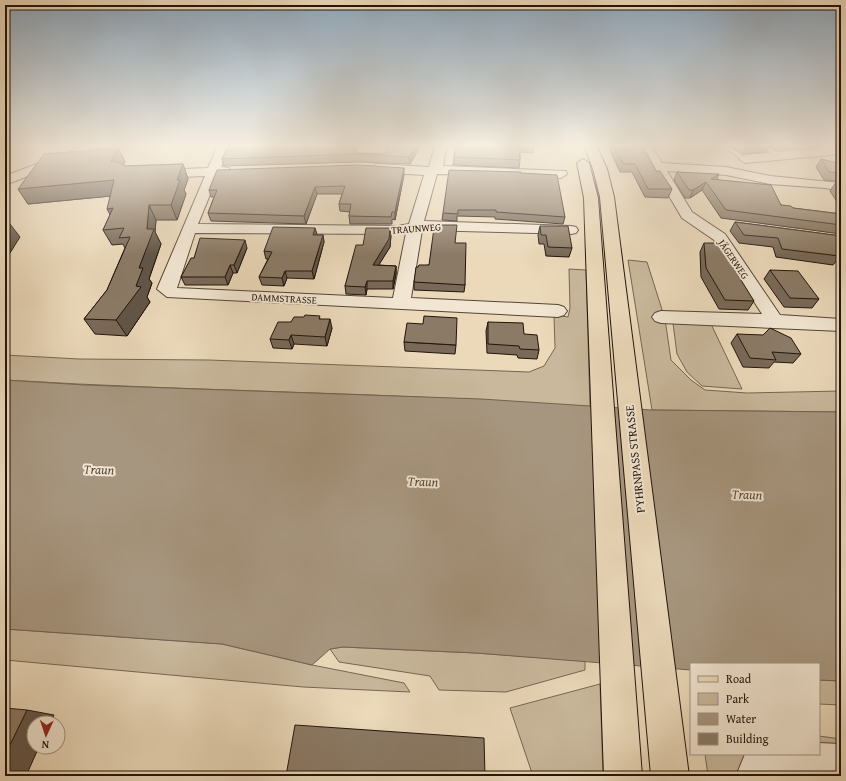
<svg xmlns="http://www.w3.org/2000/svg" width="846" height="781" font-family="'Gentium Book Plus',serif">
<rect width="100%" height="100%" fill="#ebd9ba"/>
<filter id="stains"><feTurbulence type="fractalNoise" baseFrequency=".005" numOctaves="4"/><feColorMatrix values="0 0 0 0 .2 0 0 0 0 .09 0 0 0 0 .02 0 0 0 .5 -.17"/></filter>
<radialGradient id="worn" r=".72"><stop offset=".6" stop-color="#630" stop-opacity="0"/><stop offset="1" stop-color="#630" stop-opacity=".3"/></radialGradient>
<path fill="#c9b89c" stroke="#766654" d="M628,260L647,262L665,319L671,360L691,380L705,390L747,393L841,391V412L652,410Z
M569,269L586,270L590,407C395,392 200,392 5,380V355L79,359L209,360L529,372L544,366L555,348L554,315L568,317L570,308Z
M673,323L711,324L742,389L702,386L687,372L677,354Z
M5,629L222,644L312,665L404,683L410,692L303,687L5,660Z
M343,647L476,653L585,661V670L506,692L439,690L430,676L339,662L330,649Z
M819,680L841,681V705L819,704Z
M600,684L603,776H533L510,708Z
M819,736L841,739V775L708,776L705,754H819Z"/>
<path fill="#a7967f" stroke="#726251" d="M5,380L85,385L481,399L652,410L841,412V681L819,680V664H691V670L476,653L343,647L330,649L312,665L222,644L5,629Z"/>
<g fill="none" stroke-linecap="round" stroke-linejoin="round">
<defs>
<path id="service" d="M719,145H726L748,159L743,160Z
M758,145H765L783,156L778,157Z
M797,145H805L814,151L809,152Z
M835,145H841V149Z"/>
<path id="minor" d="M87,145H104L102,147L5,185V176Z
M218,145H230L221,167L229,168L231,171L229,174L218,175L198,224L398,226L409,224L424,175L376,172L370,168L376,164L429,167L435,145H447L443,166L566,171L567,174L561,178L437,174L424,221L571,226L576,227L578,230L576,233L571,234L422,230L411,298L558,305L564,307L567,311L564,315L558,317L167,297L157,289L205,176L158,178L152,174L158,170L208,168ZM195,233L398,234L406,233L393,298L177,288Z
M639,145H651L662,163L726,167L770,176L841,183V191L825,188L770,184L726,175L667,171L692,212L725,234L780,315L841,319V331L661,323L655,321L652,317L655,313L661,311L762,314L714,240L682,218Z
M841,146V154L745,163L739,159L745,155Z
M819,743L841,744V776H736L745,754H819Z"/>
<path id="primary" d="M584,145H596L607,169L614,197L689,776H651L600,197L593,169Z
M583,159L589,163L598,198L642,776H604L584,198L577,163Z"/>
</defs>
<use href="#service" stroke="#544538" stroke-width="2"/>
<use href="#minor" stroke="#544538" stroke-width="2"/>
<use href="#primary" stroke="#22140c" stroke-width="2"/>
<use href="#service" fill="#f2e6d2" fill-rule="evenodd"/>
<use href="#minor" fill="#f2e6d2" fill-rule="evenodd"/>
<use href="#primary" fill="#ebd9ba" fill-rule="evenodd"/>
</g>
<path fill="#786958" stroke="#22140c" d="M229,145H293L356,148L357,153L385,154L400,146V145H421L410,164L359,162L224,166L222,159Z
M456,145H538V146H535L533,153L520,152V160L519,168L453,165L454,157Z
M608,145H642L656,171L672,189L668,198L645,197L632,172H620L608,146Z
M727,145H802L800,148L777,150L769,146L766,152L743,154Z
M808,145H833L811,147Z
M118,148L125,162L123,165L125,166L183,164L188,179L184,190L186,194L177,220H156L155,232L161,244L149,279L152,283L147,297L150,302L127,336L95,334L84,319L107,290L125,248L123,244L112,245L103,230L110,215V196L28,204L18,189Z
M821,159L841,164V182L824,180L816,167Z
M677,172L717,179L781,205L793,208L841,214V234L721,218L702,190L690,198H685L674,180Z
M521,173L565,217L563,224L495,219V217L457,216V221L442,220L443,213Z
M404,175L395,220L392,219V224H350L349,216L350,212L340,211L339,204L342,194H317L306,224L211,221L208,213L214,197H211L209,190Z
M836,182L841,183V208L830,191Z
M735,222L841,236V261H836L833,265L776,257L773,247L739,243L730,231Z
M540,226L572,248L569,257L546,256L544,244H539L538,235Z
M315,228L317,235H323L324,242L314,279L287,278L284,286L262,285L259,277L268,259H266L264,251Z
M391,235L390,247L378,265L396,266V274L393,289H367L366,295L346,294L345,286L363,245Z
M455,243L465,285L464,292L414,290V282L418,267L429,265Z
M704,243L754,301L748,310L719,309L701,277L700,252Z
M247,248L237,273H233L228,285H185L181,277L194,258Z
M770,270L819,299L812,308L784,307L764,279Z
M321,319L332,328L327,346L294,344L292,349L273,348L270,339L291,322Z
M488,322L524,334L539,350L537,359L518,358L517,355L487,353L486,331Z
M737,334L801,354L793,363L774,362L769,368L743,367L731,343Z
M404,342L456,345L455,354L405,351Z"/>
<path fill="#615547" stroke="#22140c" d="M417,145H421L410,164L409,157Z
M655,145H658V147L654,148Z
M758,145H769L766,152L743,154L747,147Z
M118,148L125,162L118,176L111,162Z
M183,164L188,179L184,190L186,194L177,220L171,205L177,180Z
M404,168V175L395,220V212Z
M719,174L716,182L711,179Z
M114,180L122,195L28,204L18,189Z
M706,182L702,190L690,198L693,190Z
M315,187L317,194L306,224L304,216Z
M149,205L156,220L155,232L161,244L149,279L152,283L147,297L150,302L127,336L116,320L136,286L139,268L147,229Z
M113,208L115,224L107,209Z
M7,220L20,237L5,261V223Z
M315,228L317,235H313Z
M390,228L391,235L390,247L374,273L373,265Z
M323,235L324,242L314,279L312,271Z
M245,240L247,248L237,273L234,265Z
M230,265L233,273L228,285L225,277Z
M396,266V274L393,289V281Z
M285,271L287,278L284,286L282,278Z
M367,281V289L366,295L365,287Z
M330,319L332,328L327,346L325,337Z
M291,335L294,344L292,349L289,340Z
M27,710L54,715L50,723H34V747H39L26,776H5V755Z"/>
<path fill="#8b7a66" stroke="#22140c" d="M229,145H290L356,148L355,153L385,154L387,146H404L403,145H417L409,157L358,154L222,159Z
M456,145H519L520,160L454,157Z
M613,145H642L656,171H660L672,189H648L635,164H623Z
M745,145H758L747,147Z
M118,148L111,162H118L125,166L183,164L177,180H180L171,205H149L147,229H154L139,268H143L136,286L141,287L116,320L84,319L107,290L130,237L119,238L124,228L103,230L113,208L107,209L114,180L18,189L44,154Z
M821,159L841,164V173L829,172Z
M358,165L404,168L395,212H392L391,217L349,216L351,204H339L345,186L315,187L304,216L208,213L217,190H209L217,170Z
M449,170L521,172V173L557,175L565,217L496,212V210H458V214L443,213Z
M677,172L719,174L711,179L771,185L781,205L791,206L793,208L841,214V225L726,210L706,182L693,190H689Z
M836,182L841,183V191Z
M735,222L841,236V252L837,251L839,256L782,249L778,238L744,235Z
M441,225H457L455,243H466L465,285L414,282L416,267H418L419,265H429L434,228H441Z
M540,226H568L572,248L548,247L546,235H541Z
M273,227L315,228L313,235H323L312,271H285L282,278L259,277L272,252L264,251Z
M366,228H390L389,239L373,265L396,266L393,281H367L365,287L345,286L356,245H363Z
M200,238L245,240L234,265H230L225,277H181L191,258H194Z
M704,243H718L754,301L725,300L706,268Z
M770,270L798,271L819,299L790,298Z
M305,315L320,316L319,319H330L325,337L291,335L289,340L270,339L278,322H291L294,317H304Z
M424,316L457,318L456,345L404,342L407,323L423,324Z
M488,322L523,323L524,334L537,335L539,350L520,349L519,346L488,344Z
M770,328L791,338L801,354L772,352L776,360L750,358L737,334L763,335Z
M5,708L27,710L5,755Z
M295,725L484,738L485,776H286Z"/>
<linearGradient id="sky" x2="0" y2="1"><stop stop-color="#8ea8be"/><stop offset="0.57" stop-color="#f6eee0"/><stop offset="1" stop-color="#f6eee0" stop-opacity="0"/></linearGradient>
<rect width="846" height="255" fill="url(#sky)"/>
<g text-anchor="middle" stroke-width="4" stroke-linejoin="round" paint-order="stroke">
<g font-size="10" fill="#22140c" stroke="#f2e6d2">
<text transform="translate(416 228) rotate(-4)" y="4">TRAUNWEG</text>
<text transform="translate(734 259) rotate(56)" y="4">JÄGERWEG</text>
<text transform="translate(284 298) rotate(3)" y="4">DAMMSTRASSE</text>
</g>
<g font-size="12" fill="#22140c" stroke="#f2e6d2">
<text transform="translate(635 459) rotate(-96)" y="4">PYHRNPASS STRASSE</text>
</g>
<g font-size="13" font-style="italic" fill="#57483a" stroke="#f2e6d2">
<text transform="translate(99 469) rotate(2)" y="5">Traun</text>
<text transform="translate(423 481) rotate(2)" y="5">Traun</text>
<text transform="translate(747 494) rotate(2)" y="5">Traun</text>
</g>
</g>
<rect width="846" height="781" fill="none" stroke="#ebd9ba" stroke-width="20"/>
<rect x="6" y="6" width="834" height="769" fill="none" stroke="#22140c" stroke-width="2"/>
<rect x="10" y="10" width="826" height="761" fill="none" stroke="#22140c"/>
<rect x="690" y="663" width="130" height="92" fill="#f2e6d2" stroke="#9f9283"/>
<rect x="698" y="676" width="20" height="6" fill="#ebd9ba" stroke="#9f9283"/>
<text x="726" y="683" font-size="12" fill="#22140c">Road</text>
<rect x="698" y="693" width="20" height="12" fill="#c9b89c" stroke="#9f9283"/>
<text x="726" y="703" font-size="12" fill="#22140c">Park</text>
<rect x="698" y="713" width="20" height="12" fill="#a7967f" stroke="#9f9283"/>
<text x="726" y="723" font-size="12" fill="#22140c">Water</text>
<rect x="698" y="733" width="20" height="12" fill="#8b7a66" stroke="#9f9283"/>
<text x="726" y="743" font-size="12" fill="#22140c">Building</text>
<g transform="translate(46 735) rotate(183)"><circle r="19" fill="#f2e6d2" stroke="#9f9283"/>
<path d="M0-3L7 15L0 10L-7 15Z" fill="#8f2418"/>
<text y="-6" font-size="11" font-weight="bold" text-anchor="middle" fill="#22140c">N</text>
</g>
<rect width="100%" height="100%" filter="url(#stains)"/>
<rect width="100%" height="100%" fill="url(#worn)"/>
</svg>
